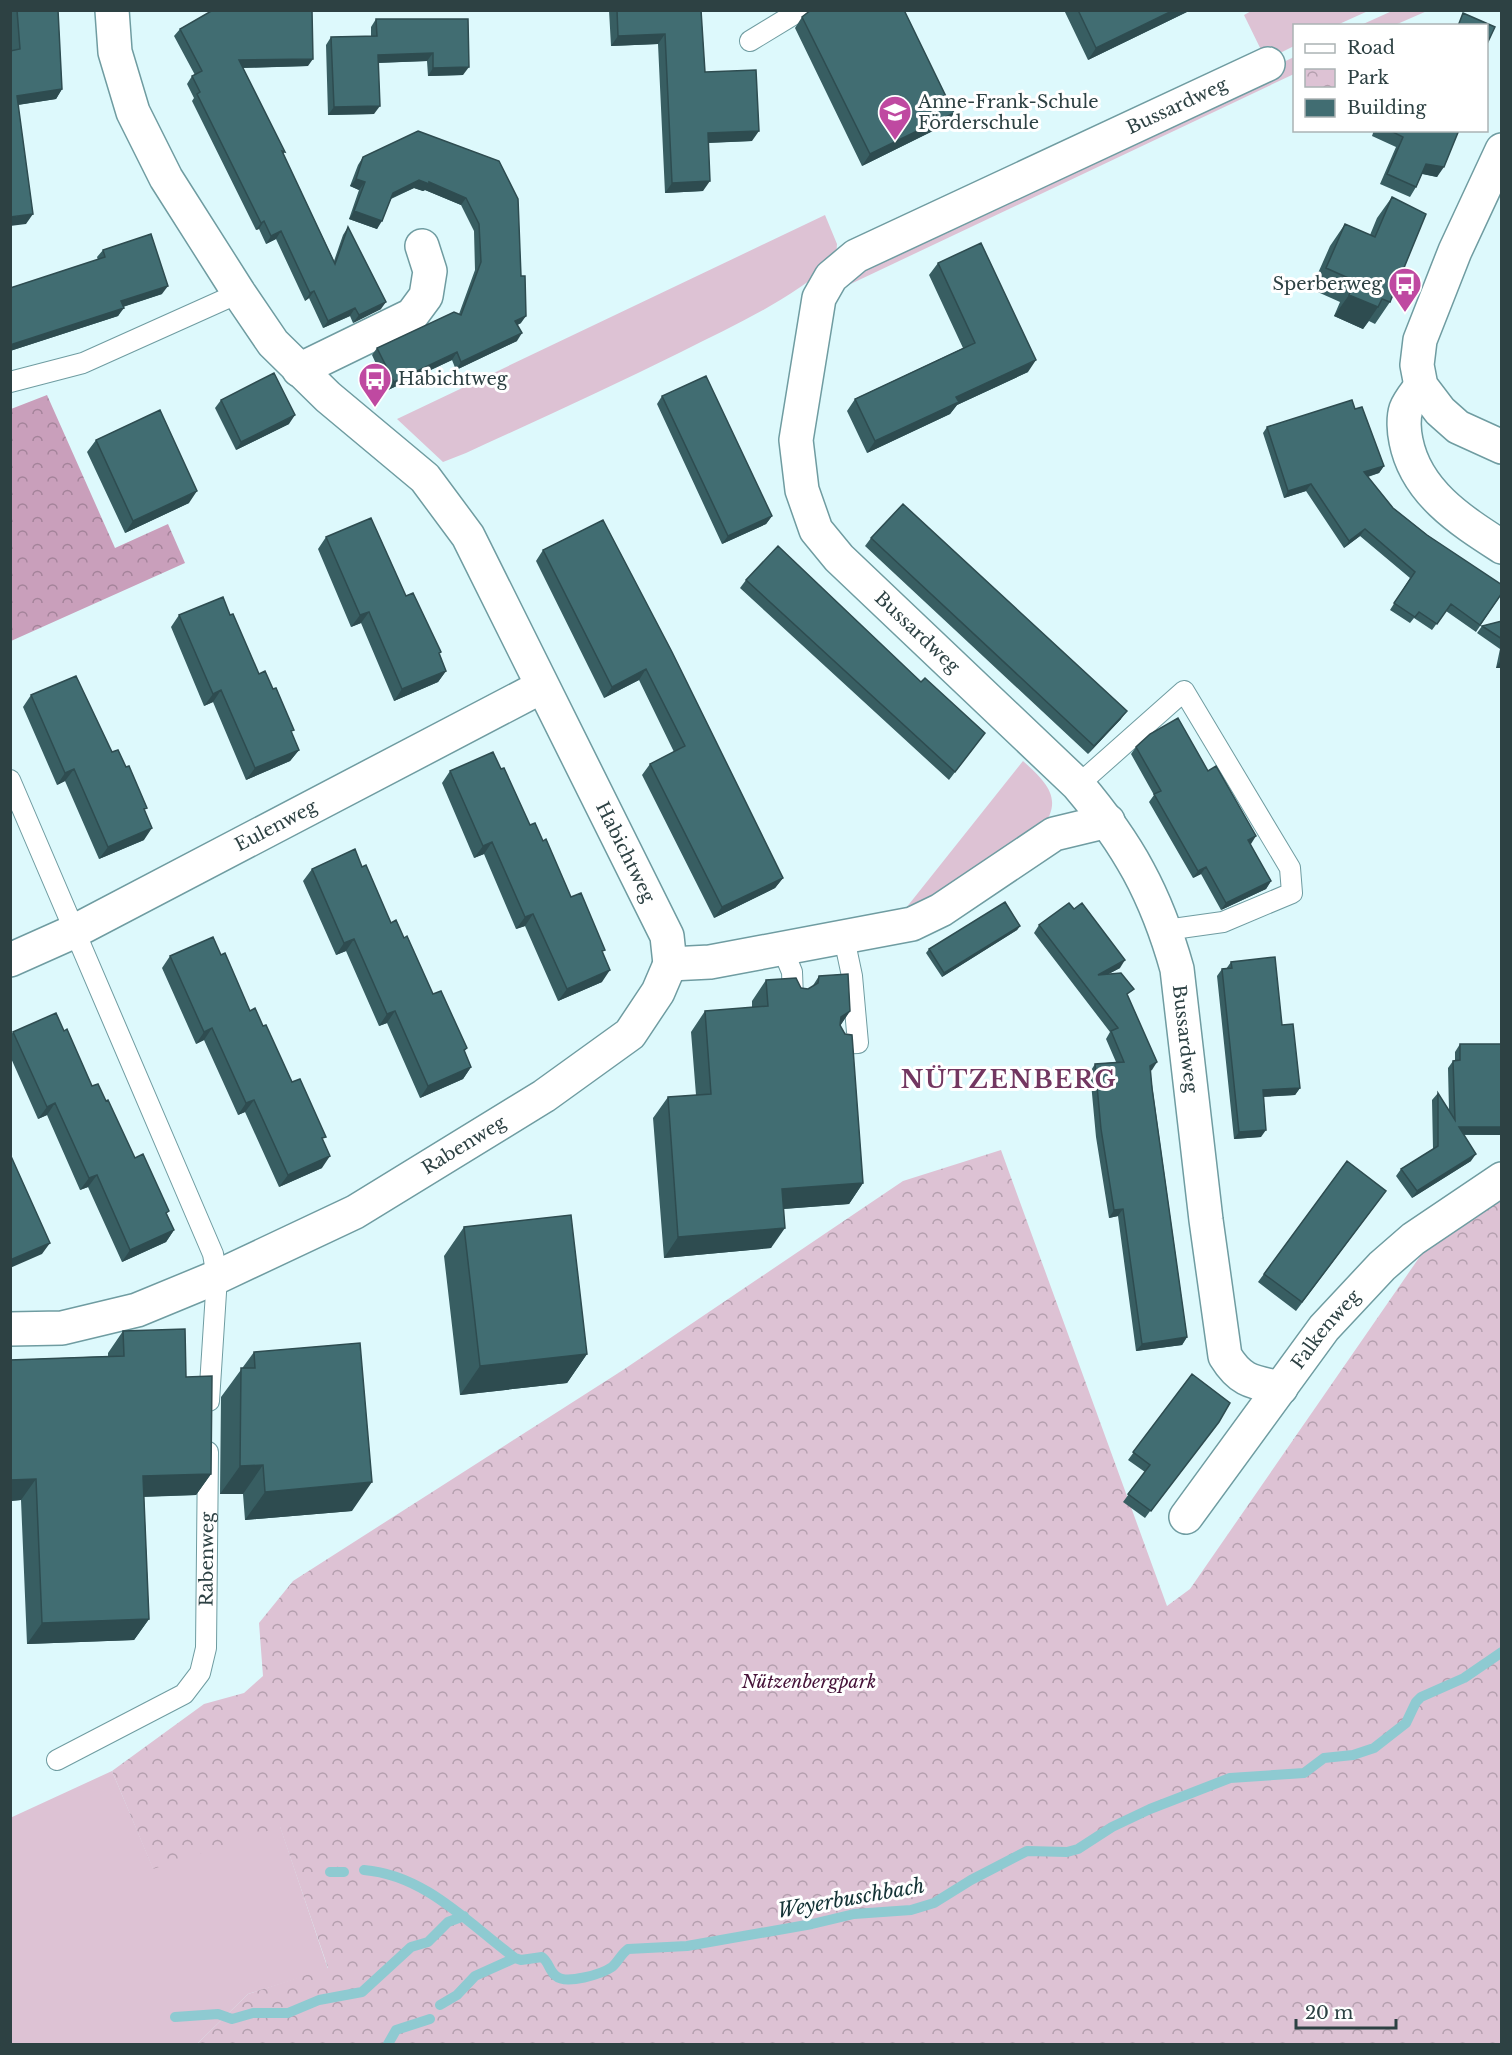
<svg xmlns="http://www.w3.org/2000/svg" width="1512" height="2055" font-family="'Libre Baskerville',serif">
<defs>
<pattern id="forest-crowns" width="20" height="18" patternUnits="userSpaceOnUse" patternTransform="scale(1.5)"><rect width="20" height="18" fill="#c99fbb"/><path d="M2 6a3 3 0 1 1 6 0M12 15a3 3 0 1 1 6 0" fill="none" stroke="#a4839a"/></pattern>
<pattern id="park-crowns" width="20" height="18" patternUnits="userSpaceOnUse" patternTransform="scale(1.5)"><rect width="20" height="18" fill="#ddc2d4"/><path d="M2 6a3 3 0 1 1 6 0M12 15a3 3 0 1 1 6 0" fill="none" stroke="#b49fae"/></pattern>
</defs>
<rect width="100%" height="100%" fill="#ddf9fc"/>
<path fill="#ddc2d4" d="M1253,10L1368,11L1337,25L1294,26V46L1266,60L1244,15Z
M1392,11H1427L1395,25H1361Z
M1294,57V74L840,289L859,265Z
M825,215L837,244L836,259C791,300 735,325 681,352C610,387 538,420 466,453L443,462L397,419Z
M1023,761C1046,782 1065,799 1041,829L917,906L906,908Z
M112,1771L153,1868L280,1826L328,1969L248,1994L197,2044H11L10,1818Z"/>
<path fill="url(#forest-crowns)" d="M47,395L115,548L168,524L185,563L11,641V409Z"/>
<path fill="url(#park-crowns)" d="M1001,1150L1167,1606L1190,1589L1432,1239L1501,1199V2044H197L248,1994L328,1968L280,1827L153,1869L112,1771L204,1704L244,1693L263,1676L259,1623L293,1581L623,1370L903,1181Z"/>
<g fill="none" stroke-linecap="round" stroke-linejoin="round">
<path stroke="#8ecad1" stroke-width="10" d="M364,1870C425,1875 468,1923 515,1958L521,1960L542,1957C549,1962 549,1971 556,1976C566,1985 602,1974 612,1967C618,1962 621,1954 628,1949L687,1946L812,1924L854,1914L911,1910L934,1903L971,1880L1027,1851L1067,1852L1078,1849L1112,1827L1150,1809L1230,1778L1304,1773L1324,1758L1353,1755L1374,1748L1406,1723L1416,1702L1421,1697L1464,1678L1502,1652
M330,1872H344
M440,2005L457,1995L475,1976L515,1958
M175,2017L218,2014L232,2019L253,2013H288L319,2000L362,1992L411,1947L428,1942L448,1922L464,1916
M388,2044L396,2030L430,2019"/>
<defs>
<g id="service">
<path d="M750,41L801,10"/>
<path d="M10,382L83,363L239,293"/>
<path d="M10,780L213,1254L217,1277L209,1401"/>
<path d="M1078,785L1184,691L1290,868L1292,893L1223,922L1166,930"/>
<path d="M783,950L792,972L793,998"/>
<path d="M837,1044L858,1043L852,976L844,938"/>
<path id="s1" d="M57,1760L184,1694L200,1673L206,1648L208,1452"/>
</g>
<g id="minor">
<path id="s2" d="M112,10L115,52L133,112L166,178L239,293L273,343L328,397L425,478L468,536L667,936L670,964"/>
<path id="s3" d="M1268,64L856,256L831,277L819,298L796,440L802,490L816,530L839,558L1078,785C1128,844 1156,894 1177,969L1206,1220L1225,1356C1241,1382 1253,1382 1281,1388"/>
<path d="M299,370L412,315L426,296L430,271L422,246"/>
<path d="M1421,386C1416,393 1409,401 1406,409C1403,418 1404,432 1406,441C1416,492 1460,520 1502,547"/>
<path id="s4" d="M10,960L75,931L541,687"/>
<path d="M670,964L710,962L912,924L941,910L1054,834L1108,821"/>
<path id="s5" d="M10,1329L62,1328L137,1310L217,1277L355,1212L544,1096L630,1034L658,992L670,964"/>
<path id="s6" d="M1186,1517L1324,1328L1382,1266L1413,1239L1502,1179"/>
</g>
<path id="tertiary" d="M1502,150L1455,251L1420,340L1417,365L1421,386L1440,411L1458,427L1502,447"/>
</defs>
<use href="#service" stroke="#6f9ca1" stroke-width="22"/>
<use href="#minor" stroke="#6f9ca1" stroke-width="36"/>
<use href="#tertiary" stroke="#6f9ca1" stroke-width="36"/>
<use href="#service" stroke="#fff" stroke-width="20"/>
<use href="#minor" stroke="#fff" stroke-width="33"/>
<use href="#tertiary" stroke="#fff" stroke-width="33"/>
</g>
<path fill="#385e62" d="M10,10H58L62,89L56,99L18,105L26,224L10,25Z
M609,10H701L705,72L752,141L709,143L703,191L665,193L658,44L611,46Z
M1064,10H1191L1088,60Z
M802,17L947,124L862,166L795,28Z
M376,19H468L463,75L428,76L427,61L378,63L374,114L328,115L326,45L331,37L371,36V27Z
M180,29L308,66L243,68L285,152L283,154L334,261L343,235L348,227L381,309L353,323L350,316L323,328L309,298L305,301L276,239L266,244L259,229L256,230L192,101L194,98L187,84L192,76L195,75L174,36Z
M1374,130H1459L1437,177L1422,174L1416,187L1410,197L1380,184L1396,147L1372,136Z
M363,157L499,161L521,323L517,325V341L456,370L452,360L388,390L372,355L377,348L459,314L475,270L474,231L461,205L425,190L423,191L414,188L391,199L377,229L349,219L359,190L350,186L358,165Z
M1392,197L1390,302L1375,324L1369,321L1363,329L1334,316L1340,302L1311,289L1330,246L1345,224L1370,235L1377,218Z
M103,250L162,294L123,307L118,316L10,351V288L98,260L97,257Z
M938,263L1028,372L957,405L950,414L867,453L847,411L855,399L963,348L929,275Z
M662,396L772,516L766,524L722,544L657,404Z
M221,400L289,424L236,450L215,408Z
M1355,409L1384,466L1379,473L1368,477L1393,508L1502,593L1476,632L1446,611L1432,630L1414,618L1410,623L1390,610L1410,578L1360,536L1344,548L1306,491L1284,498L1263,433L1267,427Z
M96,440L189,503L125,533L87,452Z
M603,520L783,878L775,888L714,918L642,775L650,764L674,752L639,680L604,698L536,561L543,550Z
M326,537L406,596L446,671L438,682L394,701L361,623L351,627L318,549Z
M871,538L1121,719L1088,754L865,546Z
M746,580L921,682L985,733L949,780L740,588Z
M179,615H230L259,674L273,689L299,750L290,761L246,780L213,702L204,706L171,627Z
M1502,621V668H1496L1500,649L1477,633L1482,626Z
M31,695L112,752L126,767L145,811L144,840L99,859L65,781L57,785L23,707Z
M1136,747L1208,771L1271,881L1266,889L1221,910L1201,874L1193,878L1149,802L1154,795L1131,754Z
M501,769L530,825L543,841L571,897L603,953L602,982L558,1001L525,926L516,929L484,854L474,858L442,783L450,771Z
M362,867L391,923L404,938L433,994L467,1048L464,1052L471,1067L463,1079L420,1098L387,1023L379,1026L346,951L336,955L303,881L312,869Z
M1039,925L1120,968L1108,974L1128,997L1157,1062L1150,1070L1187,1337L1182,1345L1136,1351L1118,1216L1109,1218L1096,1137L1090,1072L1095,1064L1116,1062L1106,1039L1110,1032L1034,933Z
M1020,926L1017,930L942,977L926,953L929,949Z
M221,955L250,1011L263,1026L323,1140L322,1168L279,1187L245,1112L238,1115L204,1040L196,1044L162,968L170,956Z
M1231,962L1282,1025L1300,1088L1295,1095L1263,1097L1261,1137L1234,1139L1217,976L1222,969H1226Z
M819,976L850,1011L840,1026L863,1183L849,1204L784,1209L771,1248L664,1258L653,1118L668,1097L696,1095L691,1032L705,1011L752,1008V1001L766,980L808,989L812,987Z
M1502,1020V1135H1464L1471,1161L1412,1198L1396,1176L1401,1169L1433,1149L1432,1100L1438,1093L1449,1111L1448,1068L1453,1061H1455V1052L1460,1044H1500V1022Z
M64,1031L92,1086L106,1101L135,1158L167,1214L174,1230L166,1242L122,1262L88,1187L80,1190L47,1115L38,1119L10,1056V1036L13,1032Z
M1347,1161L1386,1191L1296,1311L1258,1282Z
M464,1227L587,1354L567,1383L460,1395L444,1256Z
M123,1331L186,1377L211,1474L196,1495L144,1497L149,1619L134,1640L27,1644L21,1500L10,1501V1360L108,1356V1353Z
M254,1352L352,1511L245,1520L243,1494H220L221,1397Z
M1192,1374L1230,1403L1145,1518L1123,1502L1145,1472L1128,1460Z"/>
<path fill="#2e4c50" d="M1174,10H1191L1088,60L1096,48Z
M665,34L658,44L611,46L618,36Z
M433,53L427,61L372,63L378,55Z
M313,59L308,66L234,68L239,60Z
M469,67L463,75L428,76L433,68Z
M62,89L56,99L10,106L17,96Z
M380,106L374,114L328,115L334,107Z
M954,113L947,124L862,166L870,154Z
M759,131L752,141L701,143L708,133Z
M1426,164L1444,167L1437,177L1419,173Z
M356,179L365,182L359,190L350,186Z
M419,180L429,182L466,198L461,205L425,190L423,191L414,188L387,200L393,193Z
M710,181L703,191L665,193L672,183Z
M354,211L382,221L377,229L349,219Z
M33,214L26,224L10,226V217Z
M264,221L259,229L256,230L261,223Z
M281,231L276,239L266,244L271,236Z
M168,286L162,294L116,309L121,301Z
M314,291L309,298L305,301L310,293Z
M1349,295L1378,307L1363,329L1334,316Z
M386,302L381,309L353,323L359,315Z
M124,308L118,316L10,351V345Z
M355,308L350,316L323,328L328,321Z
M526,316L521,323L510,329L515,321Z
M522,333L517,341L456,370L461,362Z
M457,352L452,360L388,390L394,382Z
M1036,360L1028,372L957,405L950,414L867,453L875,441L956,397Z
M295,415L289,424L236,450L241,442Z
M1384,466L1379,473L1359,479L1364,472Z
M1311,484L1306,491L1284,498L1288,491Z
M197,491L189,503L125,533L133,521Z
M772,516L766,524L722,544L728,536Z
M1365,529L1360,536L1344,548L1349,541Z
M369,612L361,623L351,627L360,615Z
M1501,660L1502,668H1496Z
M646,669L639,680L604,698L612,687Z
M446,671L438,682L394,701L402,689Z
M221,690L213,702L204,706L213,694Z
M1127,711L1121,719L1088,754L1094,746Z
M299,750L290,761L246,780L255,768Z
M74,769L65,781L57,785L65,773Z
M152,828L144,840L99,859L108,847Z
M1256,836L1251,844L1243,848L1248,840Z
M492,842L484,854L474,858L483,846Z
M1206,867L1201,874L1193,878L1198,871Z
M783,878L775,888L714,918L722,907Z
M1271,881L1266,889L1221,910L1226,903Z
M533,914L525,926L516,929L525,917Z
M1020,926L1017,930L942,977L944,973Z
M354,939L346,951L336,955L344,943Z
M1125,960L1120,968L1092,983L1098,975Z
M610,970L602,982L558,1001L567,989Z
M395,1011L387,1023L379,1026L387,1014Z
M850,1011L836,1032L841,1017Z
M212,1028L204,1040L196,1044L204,1032Z
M1157,1062L1152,1070L1145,1074L1150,1066Z
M471,1067L463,1079L420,1098L428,1086Z
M1300,1088L1295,1095L1258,1097L1263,1090Z
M254,1100L245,1112L238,1115L246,1103Z
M55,1103L47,1115L38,1119L47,1107Z
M1459,1127H1502V1135L1454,1134Z
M1266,1130L1261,1137L1234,1139L1239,1132Z
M1476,1154L1471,1161L1412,1198L1417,1191Z
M330,1156L322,1168L279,1187L288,1175Z
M97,1175L88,1187L80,1190L89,1178Z
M863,1183L849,1204L768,1210L782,1189Z
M1123,1209L1118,1216L1109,1218L1114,1210Z
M785,1228L771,1248L664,1258L678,1237Z
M174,1230L166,1242L122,1262L130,1250Z
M50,1243L42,1254L10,1268V1260Z
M1187,1337L1182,1345L1136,1351L1142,1344Z
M587,1354L567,1383L460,1395L480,1366Z
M263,1465L243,1494H220L240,1466Z
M211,1474L196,1495L128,1497L143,1476Z
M36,1479L21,1500L10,1501V1480Z
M372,1482L352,1511L245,1520L265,1492Z
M149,1619L134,1640L27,1644L42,1623Z"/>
<path fill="#416d72" stroke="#2e4c50" stroke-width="1.5" d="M17,10H58L62,89L17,96L33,214L10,217V51L20,49Z
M213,10H312L313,59L239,60L285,152L282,151L335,264L348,227L386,302L359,315L355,308L328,321L314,291L310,293L281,231L271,236L264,221L261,223L197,94L200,92L192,76L202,71L180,29Z
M617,10H701L705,72L756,70L759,131L708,133L710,181L672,183L665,34L618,36Z
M811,10H904L954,113L870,154L802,17Z
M1078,10H1174L1096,48Z
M1463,13L1495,27L1486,46V26H1458Z
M376,19H468L469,67L433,68V53L378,55L380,106L334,107L331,37L377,36Z
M1389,130H1459L1444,167L1426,164L1416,187L1387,174L1403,137Z
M418,131L499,161L518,199L521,276H525L526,316L515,321L522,333L461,362L457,352L394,382L377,348L454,312L461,315L481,262L479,224L466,198L429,182V184L419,180L393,193L382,221L354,211L365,182L356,179L363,157Z
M1392,197L1426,214L1390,302L1382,299L1378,307L1349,295L1355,281L1326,268L1345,224L1375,237Z
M151,234L168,286L121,301L124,308L10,345V288L105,257L103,250Z
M981,243L1036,360L956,397L959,402L875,441L855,399L975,343L938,263Z
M274,373L295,415L241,442L221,400Z
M706,376L772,516L728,536L662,396Z
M1352,400L1355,409L1362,407L1384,466L1364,472L1393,508L1427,535L1502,585V593L1480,625L1451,604L1437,624L1419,612L1415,617L1394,603L1415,572L1365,529L1349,541L1311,484L1288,491L1267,427Z
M160,410L197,491L133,521L96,440Z
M903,504L1127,711L1094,746L871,538Z
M371,518L406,596L413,593L441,652L439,653L446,671L402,689L369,612L360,615L326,537Z
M603,520L672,652L783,878L722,907L650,764L685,746L646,669L612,687L543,550Z
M778,546L921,682L925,678L985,733L955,772L746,580Z
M223,597L230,615L233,614L259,674L265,671L273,689L276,688L294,730L291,731L299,750L255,768L221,690L213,694L179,615Z
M1502,621V639L1482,626Z
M76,676L112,752L118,750L126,767L129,766L147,808L144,809L152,828L108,847L74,769L65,773L31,695Z
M1178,718L1208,771L1216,766L1235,799L1256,836L1248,840L1271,881L1226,903L1206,867L1198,871L1154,794L1161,791L1136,747L1150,734Z
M493,752L501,769L504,768L530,825L535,823L543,841L546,839L571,897L581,893L605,950L602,951L610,970L567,989L533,914L525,917L492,842L483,846L450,771Z
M355,849L362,867L366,865L391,923L396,920L404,938L407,936L433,994L441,991L467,1048L464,1050L471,1067L428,1086L395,1011L387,1014L354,939L344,943L312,869Z
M1005,902L1020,926L944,973L929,949Z
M1069,903L1074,909L1082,903L1125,960L1098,975L1121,973L1134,989L1127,994L1157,1062L1150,1066L1152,1088L1187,1337L1142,1344L1123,1209L1114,1210L1101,1129L1095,1064L1124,1062L1111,1031L1118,1028L1039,925Z
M213,937L221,955L225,953L250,1011L255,1008L263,1026L266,1025L292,1082L300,1079L326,1137L322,1138L330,1156L288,1175L254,1100L246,1103L212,1028L204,1032L170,956Z
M1275,957L1282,1025L1293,1024L1300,1088L1263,1090L1266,1130L1239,1132L1222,969L1232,968L1231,962Z
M848,974L850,1011L841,1017L840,1025L845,1034L852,1035L863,1183L782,1189L785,1228L678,1237L668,1097L711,1094L705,1011L768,1006L766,980L796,978L801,988L808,989L818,983L819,976Z
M56,1013L64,1031L67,1029L92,1086L98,1084L106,1101L108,1100L135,1158L143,1154L169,1211L166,1213L174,1230L130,1250L97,1175L89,1178L55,1103L47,1107L13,1032Z
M1460,1044H1502V1127H1459L1476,1154L1417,1191L1401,1169L1438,1146V1093L1455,1120L1453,1061L1460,1060Z
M10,1154L50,1243L10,1260Z
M1347,1161L1386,1191L1302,1302L1264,1274Z
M571,1215L587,1354L480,1366L464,1227Z
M185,1329L186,1377L212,1376L211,1474L143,1476L149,1619L42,1623L36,1479L10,1480V1360L124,1356L123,1331Z
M360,1343L372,1482L265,1492L263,1465L240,1466L241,1368H255L254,1352Z
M1192,1374L1230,1403L1219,1422L1151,1511L1128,1494L1150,1465L1133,1452Z"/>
<defs>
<symbol id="school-pin" viewBox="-11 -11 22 30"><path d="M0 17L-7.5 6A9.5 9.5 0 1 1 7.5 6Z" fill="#bf49a1" stroke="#fff"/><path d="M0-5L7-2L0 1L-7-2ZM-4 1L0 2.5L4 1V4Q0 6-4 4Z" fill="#fff"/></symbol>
<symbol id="bus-pin" viewBox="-11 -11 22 30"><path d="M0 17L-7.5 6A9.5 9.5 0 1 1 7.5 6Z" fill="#bf49a1" stroke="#fff"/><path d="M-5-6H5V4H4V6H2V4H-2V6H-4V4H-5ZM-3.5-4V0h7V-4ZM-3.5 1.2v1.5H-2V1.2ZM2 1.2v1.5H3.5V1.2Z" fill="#fff"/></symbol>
</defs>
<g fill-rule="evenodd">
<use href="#school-pin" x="876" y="93" width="38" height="52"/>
<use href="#bus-pin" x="1386" y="265" width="38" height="52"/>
<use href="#bus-pin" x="356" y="360" width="38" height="52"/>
</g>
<g text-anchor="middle" stroke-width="6" stroke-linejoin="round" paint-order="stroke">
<g font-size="18" fill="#2d4143" stroke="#fff" text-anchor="start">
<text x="918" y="108">Anne-Frank-Schule<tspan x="918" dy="21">Förderschule</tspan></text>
<text x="1382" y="290" text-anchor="end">Sperberweg</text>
<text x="398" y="385">Habichtweg</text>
</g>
<g font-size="18" fill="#2d4143" stroke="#fff">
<text transform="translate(1177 106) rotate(-25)" y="6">Bussardweg</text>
<text dy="6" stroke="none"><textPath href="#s3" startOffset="892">Bussardweg</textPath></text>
<text dy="6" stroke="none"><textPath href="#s4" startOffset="298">Eulenweg</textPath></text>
<text dy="6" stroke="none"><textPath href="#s2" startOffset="1004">Habichtweg</textPath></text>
<text dy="6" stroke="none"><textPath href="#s3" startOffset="1395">Bussardweg</textPath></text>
<text dy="6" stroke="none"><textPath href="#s5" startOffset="496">Rabenweg</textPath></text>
<text dy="6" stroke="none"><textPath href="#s6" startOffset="234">Falkenweg</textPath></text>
<text dy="6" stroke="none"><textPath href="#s1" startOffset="284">Rabenweg</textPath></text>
</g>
<g font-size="18" font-style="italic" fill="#461339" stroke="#fff">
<text x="809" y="1688">Nützenbergpark</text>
</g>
<g font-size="20" font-style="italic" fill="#143336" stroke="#fff">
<text transform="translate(851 1898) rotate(-10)" y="7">Weyerbuschbach</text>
</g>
<g font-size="24" font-weight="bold" letter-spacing="1.5" fill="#723761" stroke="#fff">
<text x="1009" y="1088">NÜTZENBERG</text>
</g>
</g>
<rect width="1512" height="2055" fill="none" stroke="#2d4143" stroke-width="24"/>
<rect x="1293" y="24" width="195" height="108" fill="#ffffff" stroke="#abb3b4" stroke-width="1.5"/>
<rect x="1305" y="44" width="30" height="9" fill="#ffffff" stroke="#abb3b4" stroke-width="1.5"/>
<text x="1347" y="54" font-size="18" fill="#2d4143">Road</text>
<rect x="1305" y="69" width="30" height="18" fill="url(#park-crowns)" stroke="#abb3b4" stroke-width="1.5"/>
<text x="1347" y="84" font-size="18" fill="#2d4143">Park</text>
<rect x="1305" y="99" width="30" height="18" fill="#416d72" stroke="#abb3b4" stroke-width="1.5"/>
<text x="1347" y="114" font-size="18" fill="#2d4143">Building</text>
<path d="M1296 2019v9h100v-9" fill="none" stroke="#2d4143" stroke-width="3"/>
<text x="1305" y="2019" font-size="18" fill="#2d4143" stroke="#ffffff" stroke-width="4.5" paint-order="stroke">20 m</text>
</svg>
